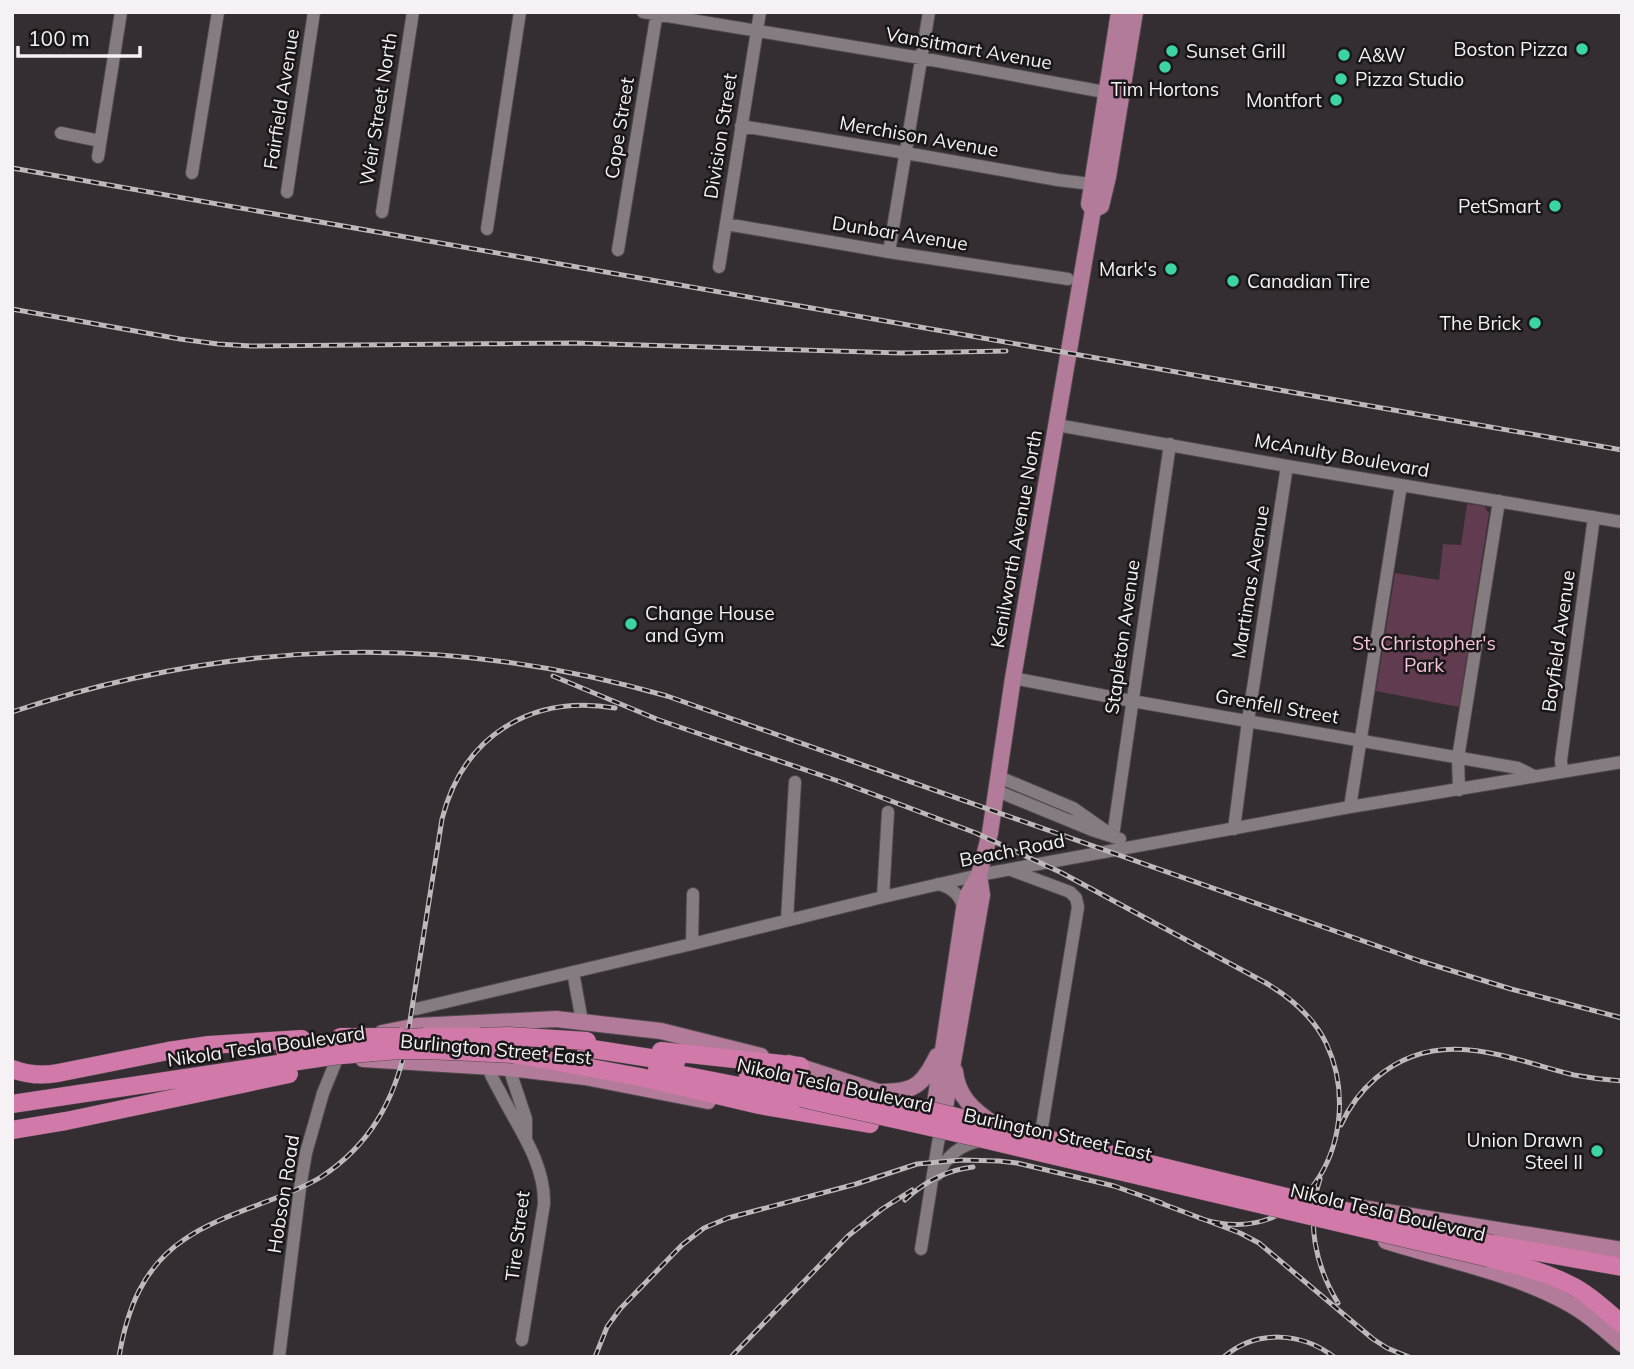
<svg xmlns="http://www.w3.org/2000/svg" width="1634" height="1369" font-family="Mulish,sans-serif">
<rect width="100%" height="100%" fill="#342d31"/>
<path fill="#613b50" d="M1467,504L1484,506L1489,513L1459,707L1376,691L1395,573L1439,580L1443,544L1461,545Z"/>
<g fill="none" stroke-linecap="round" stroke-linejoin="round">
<defs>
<path id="minor" d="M643,12L921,58L1115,94
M741,126L906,153L1058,180L1091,184
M61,133L100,141
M98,157L121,12
M192,173L218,12
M287,192L314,12
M382,212L413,12
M726,224L889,252L1068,279
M487,229L520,12
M618,250L657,12
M889,252L929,12
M719,267L760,12
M1057,425L1287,466L1622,522
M1013,678L1132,701L1518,768L1534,776
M1562,772L1561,760L1594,517
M999,777L1073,808L1107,832
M1459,790L1458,758L1499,501
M997,791L1092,830L1120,839
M1350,807L1401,485
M1234,829L1248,721L1287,466
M1113,836L1170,444
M1011,870L1070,892L1076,898L1078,907L1040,1139
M938,884C953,888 960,895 964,909
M883,897L888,812
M787,920L795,782
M692,944L693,894
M573,972L582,1021
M416,1009L692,944L883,897L979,875L1350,807L1622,762
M488,1062C488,1073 495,1082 500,1092C518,1128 545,1162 544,1204L522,1340
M507,1062L526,1119V1138
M937,1175C947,1156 960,1144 981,1141
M921,1249L938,1143L941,1130
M279,1357L300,1188L306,1153L323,1093L341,1049"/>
<path id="major" d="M1093,210L1101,206L1108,177L1135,12
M382,1033L417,1026L556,1019L661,1031L761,1056
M363,1059L509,1068L585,1077L708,1101
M789,1063L888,1095
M955,1071C957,1096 974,1111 994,1124
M879,1092C913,1092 922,1087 937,1056
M935,1124L934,1110L964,909L968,894L979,875L990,833L1013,678L1093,210L1089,204L1119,12
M942,1125L982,895L979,875
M1362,1208L1622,1250
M1386,1241C1446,1260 1511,1272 1566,1302C1587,1313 1604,1329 1622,1344"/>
<path id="highway" d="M424,1037H480
M586,1048L676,1062
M661,1051L800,1066
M514,1054L640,1077L759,1105L870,1124
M12,1069C28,1075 42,1076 58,1073
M657,1070L801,1098
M748,1075L804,1085
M12,1130L66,1121
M1492,1244L1622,1267
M1489,1258C1516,1265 1543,1271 1568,1284C1588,1293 1605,1310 1622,1324"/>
</defs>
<use href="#minor" stroke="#504a4e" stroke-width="14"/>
<use href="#major" stroke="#504a4e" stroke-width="18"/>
<use href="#highway" stroke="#504a4e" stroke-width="19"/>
<use href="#minor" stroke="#847c80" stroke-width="12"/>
<use href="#major" stroke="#b27b99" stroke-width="16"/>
<use href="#highway" stroke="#d17aaa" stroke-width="18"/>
<defs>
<path id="rail" d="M12,168L1622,450
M12,309L180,339L218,344L251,346L575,343L901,353L1006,351
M553,676L659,720L838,781L976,833L1062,873L1266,983C1291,998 1313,1016 1326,1043C1368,1131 1308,1254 1199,1218
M12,712C232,639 444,632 667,696L1420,961L1511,989L1622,1018
M1341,1125C1349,1107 1361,1091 1376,1078C1438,1025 1506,1058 1574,1075C1590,1078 1606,1080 1622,1081
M1320,1179C1306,1222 1315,1265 1338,1303
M905,1200C925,1181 947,1170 973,1167
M1155,1201L1240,1233L1259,1243L1373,1339L1387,1348L1409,1357
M119,1357C127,1309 143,1267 185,1239C210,1222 240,1212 268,1201C286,1194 305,1187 321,1177C370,1145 394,1101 406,1046L442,819C463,736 531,694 615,708
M595,1357L607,1327L620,1309L682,1245L704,1228L728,1218L856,1184L917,1164L962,1160L999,1161L1017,1163L1114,1186L1162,1203
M731,1357L848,1236L882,1209L912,1190
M1224,1357C1256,1329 1302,1332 1334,1357"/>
</defs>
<use href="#rail" stroke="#beb8bb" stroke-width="5"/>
<use href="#rail" stroke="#1a1718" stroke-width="2.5" stroke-dasharray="8" stroke-linecap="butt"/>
<defs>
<path id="highway-bridge" d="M340,1037H400
M480,1037L508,1036L587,1041
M389,1040L424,1037
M285,1051L327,1045L351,1043
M58,1073L168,1051L209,1045L302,1039
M804,1085L903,1104L1332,1208L1492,1244
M801,1098L979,1138L1489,1258
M12,1104L332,1056C356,1054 380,1051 404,1050C440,1050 478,1052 514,1054
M66,1121L289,1074"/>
</defs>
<use href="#highway-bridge" stroke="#504a4e" stroke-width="19" stroke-linecap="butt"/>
<use href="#highway-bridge" stroke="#d17aaa" stroke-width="18"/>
</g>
<g fill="#3dd4a3" stroke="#1a1718" stroke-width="2.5">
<circle cx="1582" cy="49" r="7"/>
<circle cx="1172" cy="51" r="7"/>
<circle cx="1344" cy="55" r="7"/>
<circle cx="1165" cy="67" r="7"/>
<circle cx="1341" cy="79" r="7"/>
<circle cx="1336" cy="100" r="7"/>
<circle cx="1555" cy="206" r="7"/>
<circle cx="1171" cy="269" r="7"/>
<circle cx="1233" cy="281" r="7"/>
<circle cx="1535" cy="323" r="7"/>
<circle cx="631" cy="624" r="7"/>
<circle cx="1597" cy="1151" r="7"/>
</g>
<g text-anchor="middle" stroke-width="5" stroke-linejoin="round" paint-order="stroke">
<g font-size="19" fill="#f6f1f4" stroke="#1a1718">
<text transform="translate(969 48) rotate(10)" y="7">Vansitmart Avenue</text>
<text transform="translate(281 99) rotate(-81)" y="7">Fairfield Avenue</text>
<text transform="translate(378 109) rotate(-81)" y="7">Weir Street North</text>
<text transform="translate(619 128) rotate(-81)" y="7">Cope Street</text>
<text transform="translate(720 136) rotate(-81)" y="7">Division Street</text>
<text transform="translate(919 136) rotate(10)" y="7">Merchison Avenue</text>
<text transform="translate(900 233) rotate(9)" y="7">Dunbar Avenue</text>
<text transform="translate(1342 455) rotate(10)" y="7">McAnulty Boulevard</text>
<text transform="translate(1016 539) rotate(-80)" y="7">Kenilworth Avenue North</text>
<text transform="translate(1250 582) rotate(-81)" y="7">Martimas Avenue</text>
<text transform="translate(1122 637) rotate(-82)" y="7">Stapleton Avenue</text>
<text transform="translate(1558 641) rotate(-82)" y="7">Bayfield Avenue</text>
<text transform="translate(1277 706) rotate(10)" y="7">Grenfell Street</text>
<text transform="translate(1012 850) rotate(-11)" y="7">Beach Road</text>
<text transform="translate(266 1046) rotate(-8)" y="7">Nikola Tesla Boulevard</text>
<text transform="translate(496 1049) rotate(5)" y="7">Burlington Street East</text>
<text transform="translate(835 1085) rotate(12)" y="7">Nikola Tesla Boulevard</text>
<text transform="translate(1058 1134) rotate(12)" y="7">Burlington Street East</text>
<text transform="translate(283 1194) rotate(-81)" y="7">Hobson Road</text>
<text transform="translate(1388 1212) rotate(13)" y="7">Nikola Tesla Boulevard</text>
<text transform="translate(517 1236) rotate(-83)" y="7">Tire Street</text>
</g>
<g font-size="19" fill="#f6f1f4" stroke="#1a1718" text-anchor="end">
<text x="1568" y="56">Boston Pizza</text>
<text x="1186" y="58" text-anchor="start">Sunset Grill</text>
<text x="1358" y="62" text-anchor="start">A&amp;W</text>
<text x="1355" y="86" text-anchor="start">Pizza Studio</text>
<text x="1165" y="96" text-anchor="middle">Tim Hortons</text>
<text x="1322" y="107">Montfort</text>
<text x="1541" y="213">PetSmart</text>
<text x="1157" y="276">Mark's</text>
<text x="1247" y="288" text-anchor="start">Canadian Tire</text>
<text x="1521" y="330">The Brick</text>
<text x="645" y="620" text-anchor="start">Change House<tspan x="645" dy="22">and Gym</tspan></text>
<text x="1583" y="1147">Union Drawn<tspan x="1583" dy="22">Steel II</tspan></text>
</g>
<g font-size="19" fill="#f5c1dc" stroke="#1a1718">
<text x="1424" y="650">St. Christopher's<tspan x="1424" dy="22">Park</tspan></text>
</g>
</g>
<rect width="1634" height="1369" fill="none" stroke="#f6f1f4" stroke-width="28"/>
<path d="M18 46v10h122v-10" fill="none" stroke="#f6f1f4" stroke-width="3.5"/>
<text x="28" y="46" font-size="21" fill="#f6f1f4" stroke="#1a1718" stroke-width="5" paint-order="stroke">100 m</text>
</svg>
